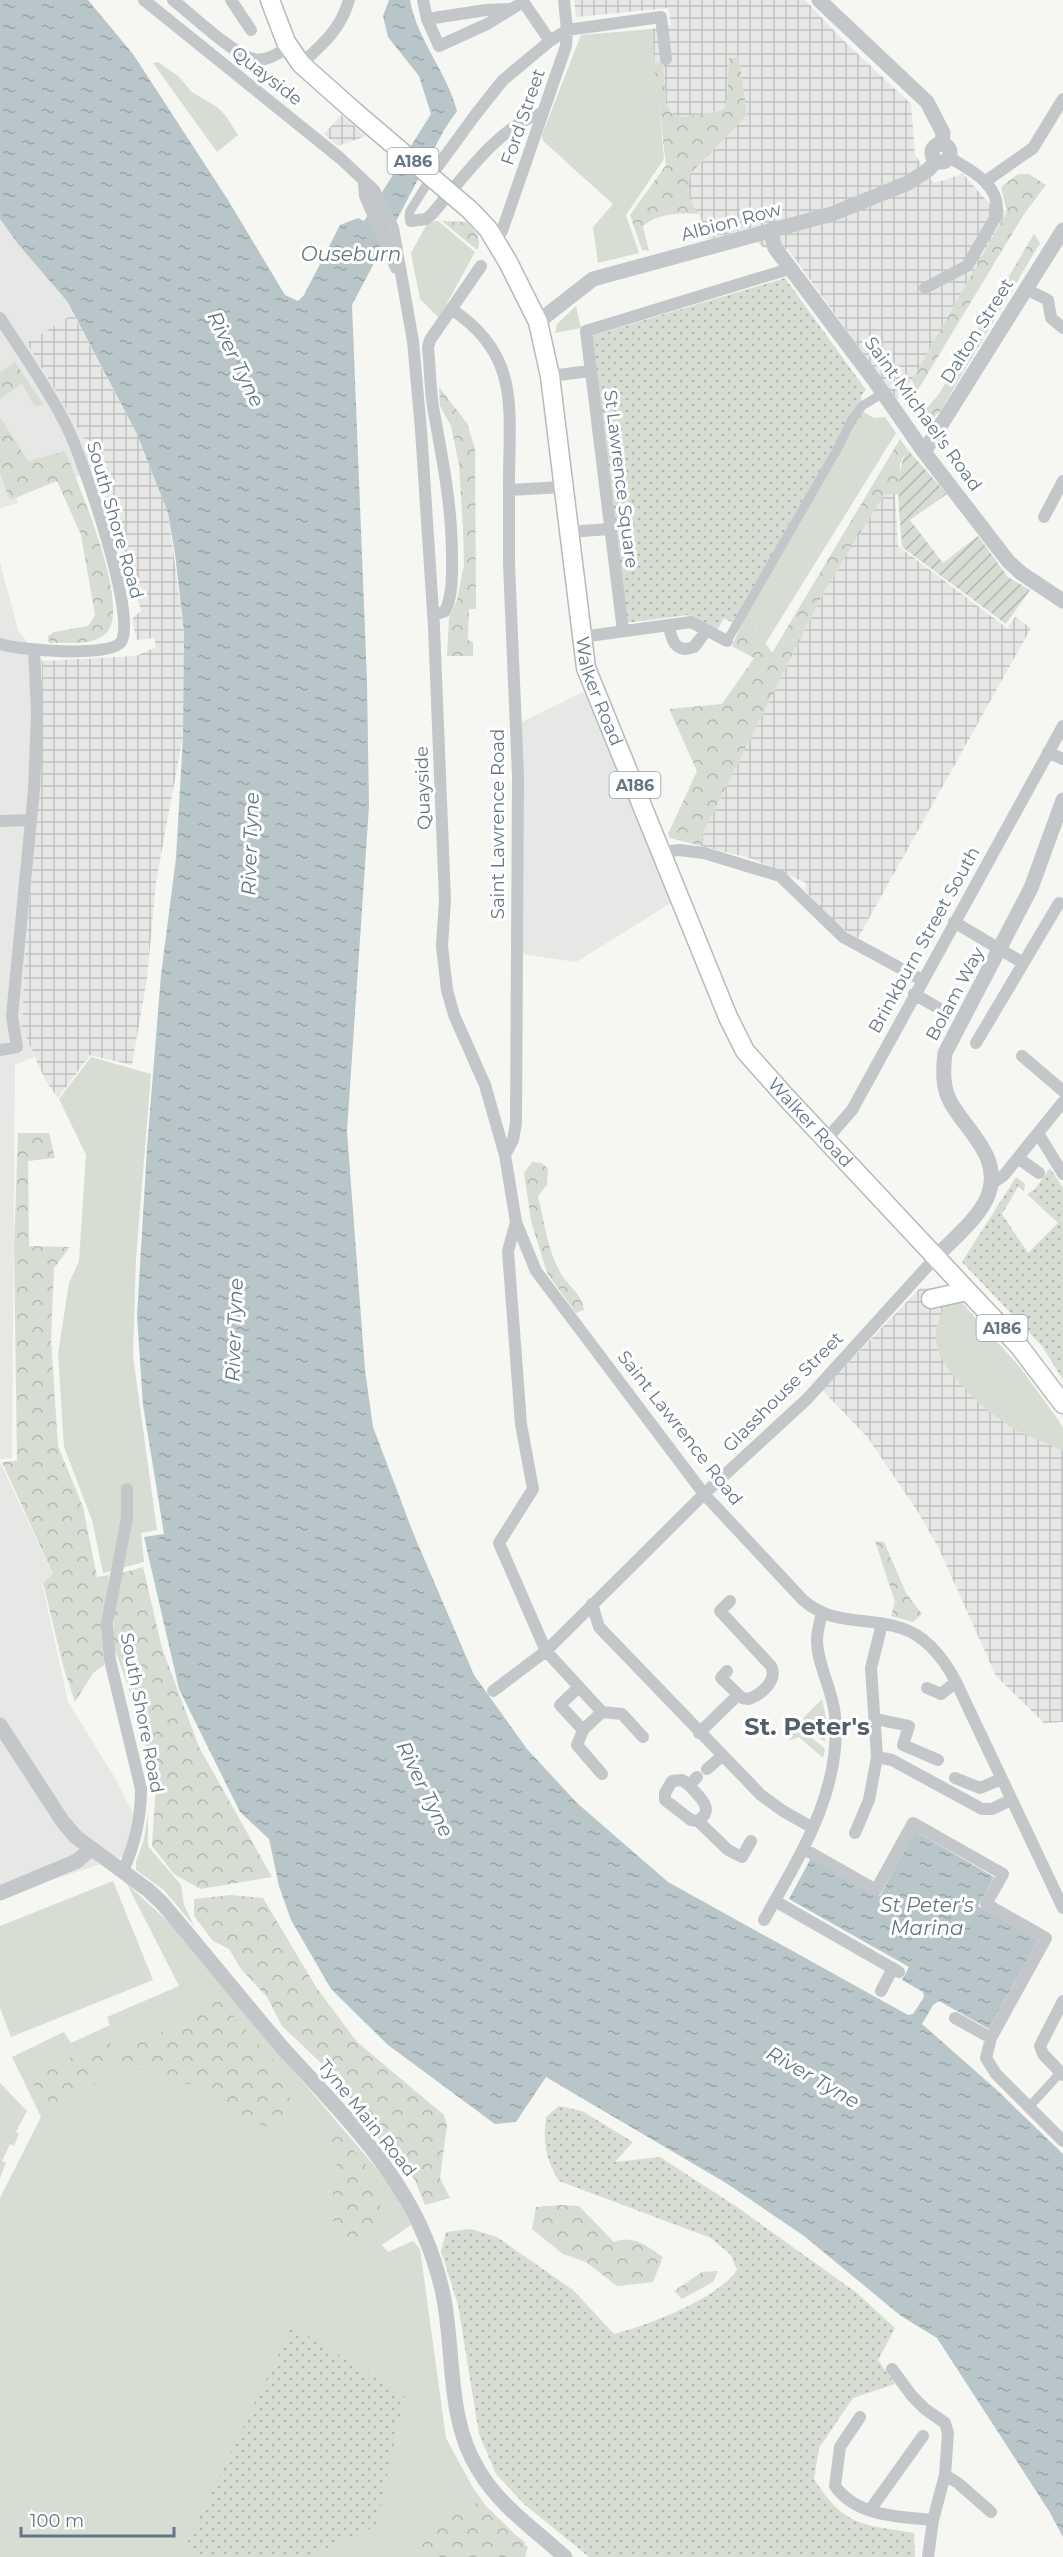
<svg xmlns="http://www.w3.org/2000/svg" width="1063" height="2557" font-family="Montserrat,sans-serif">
<defs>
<pattern id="industrial-grid" width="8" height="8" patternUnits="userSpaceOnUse" patternTransform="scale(1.5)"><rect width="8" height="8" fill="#e7e8e6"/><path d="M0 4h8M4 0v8" fill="none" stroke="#bfc1c0"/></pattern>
<pattern id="forest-crowns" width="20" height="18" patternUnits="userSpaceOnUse" patternTransform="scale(1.5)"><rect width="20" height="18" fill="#d7ddd3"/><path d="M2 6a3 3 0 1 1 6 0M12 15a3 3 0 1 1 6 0" fill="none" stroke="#b2b8b1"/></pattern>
<pattern id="park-dots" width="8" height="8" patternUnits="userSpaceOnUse" patternTransform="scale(1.5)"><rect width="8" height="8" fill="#d7ddd3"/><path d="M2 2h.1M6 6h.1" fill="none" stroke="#b2b8b1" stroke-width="1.8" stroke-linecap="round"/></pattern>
<pattern id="garden-furrows" width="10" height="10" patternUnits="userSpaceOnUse" patternTransform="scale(1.5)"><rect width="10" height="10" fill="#d7ddd3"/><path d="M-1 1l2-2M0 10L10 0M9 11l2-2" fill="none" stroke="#b2b8b1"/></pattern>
<pattern id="water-ripples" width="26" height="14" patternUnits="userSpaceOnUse" patternTransform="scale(1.5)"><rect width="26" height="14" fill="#b8c6c9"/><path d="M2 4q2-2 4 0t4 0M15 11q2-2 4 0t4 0" fill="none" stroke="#99a5a9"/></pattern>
</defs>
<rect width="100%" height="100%" fill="#f6f6f2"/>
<path fill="#e7e8e6" d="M0,219L18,244L67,301L73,314L27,343L88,445L96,472L15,491L18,503L0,508Z
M0,562L18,630L42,661L40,785L25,951L22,1028L34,1057L15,1065L12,1458L0,1459Z
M585,691L671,903L576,962L521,954L522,722Z
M0,1462L53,1575L42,1583L68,1702L115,1778L133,1813L125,1856L0,1897Z"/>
<path fill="url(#industrial-grid)" d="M574,0H805L844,41L911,104L915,155L934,183L963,174L989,203L1007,212L912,380L897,400L788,249L764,248L743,230L707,240L699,214L689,202L688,187L690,174L747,115L739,57L729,59L727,100L723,110L686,117L674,116L666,104L663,63H654L652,29L671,25L668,8L576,17Z
M341,115L366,136L338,146L324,134Z
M73,314L137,434L168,513L184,632L183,736L156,882L147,979L132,1065L90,1055L58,1098L45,1080L22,1028L25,951L40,785L42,661L136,656L156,647L154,638L137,640L132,619L141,611L138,599L130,600L121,547L88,445L27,343Z
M884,494H895L898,546L1007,628L1015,617L1031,628L858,938L832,922L805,890L806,883L750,858L701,846L702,835L825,590Z
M920,1288L950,1289L1019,1366L1063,1428V1722L1044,1723L996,1676L939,1549L918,1512L868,1438L822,1390Z"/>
<path fill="#d7ddd3" d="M652,29L664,159L626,215L639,253L598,263L593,227L613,204L543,141L542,135L581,35Z
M158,62L178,76L192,92L217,107L226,116L238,135L217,152L153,63Z
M438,221L475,252L439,318L420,299L411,253L428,222Z
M576,306L581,328L555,333L557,324Z
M864,412L874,418L885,417L896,433L765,644L757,630L740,627Z
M91,1057L151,1074L136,1259L133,1356L157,1530L141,1533L144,1562L103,1573L92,1520L64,1447L58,1354L69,1283L79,1261L86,1155L59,1099Z
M959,1300L1019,1366L1057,1418L1063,1428V1452C1049,1443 1032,1438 1017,1431C992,1417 938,1371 936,1341C935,1327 940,1314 948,1302Z
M822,1699L826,1718L825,1742L805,1727L803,1718Z
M800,1722L805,1732L825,1749L823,1758L799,1737L791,1740L784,1734L792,1724Z
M148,1813V1846L181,1885L184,1905L194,1926L164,1890L136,1870V1862L144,1839Z
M113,1881L153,1980L11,2037L0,2008V1926Z
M127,1884L173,1926L238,2006L389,2183L411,2225L382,2245L388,2252L413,2241L420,2249L446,2438L472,2486L486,2506L528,2547L525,2557H0V2198L41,2117L12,2057L64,2032L71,2043L110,2025L107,2017L179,1986Z
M0,2083L27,2111L16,2132L19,2134L14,2146L10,2144L2,2161L6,2163L0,2178Z"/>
<path fill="url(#forest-crowns)" d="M739,57L747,115L690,174C687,193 688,199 699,214C679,213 659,213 643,226L649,251L642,250L630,215L666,165L654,63L663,62L666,104L674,116L686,117L723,110L727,100L729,58Z
M1018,174H1029L1046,185L1024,214L916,393L912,380L1007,212L1001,187Z
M442,221L466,222C474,229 483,239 477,250Z
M1034,234L1040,243L941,410L930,421L920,416L939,394Z
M15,362L43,404L35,407L22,384L0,399V372Z
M439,387L467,423L475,449L476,609H469L468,640L473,642V656H447L449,618L457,600L464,565L463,528L459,465L451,426L440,406Z
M0,417L28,461L65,451C78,484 131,605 107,632C94,647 67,642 49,643L48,636L54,632L88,626L95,615L81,535L57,481L10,500L0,473Z
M900,439L907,449L900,464L899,494L884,495L825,590L702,835L701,846L670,838L668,834L697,771L669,709L722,704L754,658L732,646L740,627L757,630L772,653Z
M18,1133H49L55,1158L28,1161L29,1246L70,1247L54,1268L51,1340L58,1446L83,1507L97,1577L109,1575L104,1623V1665L93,1673L75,1702L64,1669L43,1583L53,1574L2,1462L17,1461L14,1247Z
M532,1162L541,1163L548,1168L547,1185L538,1196C544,1220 547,1248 559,1270C566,1285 582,1293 584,1310L576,1313L547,1273L531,1221L524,1173Z
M875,1541L884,1542L906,1593L922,1614L913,1622L891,1616L895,1602Z
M143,1567L162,1648L199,1747L272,1877L200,1889L174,1874L152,1846L156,1784L127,1683L114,1647V1612L122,1573Z
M230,1895L263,1898L316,1987L357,2042L444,2115L447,2125L440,2178L450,2198L425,2205L415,2180L363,2121L341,2082L282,2026L267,1997L241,1969L229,1949L213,1941L194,1916V1899Z
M216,1997L271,2057L293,2087L280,2131L240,2118L199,2085L173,2083L149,2070L117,2068L124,2049L201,2013Z
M111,2043L104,2080L54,2103L38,2097L30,2073Z
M329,2132L339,2133L377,2179L381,2213L369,2237L349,2239L333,2221L334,2197L330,2179L337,2165Z
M560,2205L579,2206L614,2242C633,2234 647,2246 663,2257L653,2282L617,2286L586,2262L563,2254L532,2229L536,2207Z
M718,2271L713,2282L682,2299L674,2291L702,2272Z
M479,2502L492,2518L525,2542L521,2557H419L420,2540L456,2513Z"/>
<path fill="url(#park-dots)" d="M785,278L866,390L861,396L864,412L740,627L724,618L717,630L688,615L625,623L591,336Z
M1050,1168L1063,1188V1380L1042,1346L962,1262L1016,1177L1025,1184L1024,1191L1018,1187L1002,1214L1028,1253L1058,1223L1027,1194L1035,1189Z
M559,2106L582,2111L633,2142L615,2162L660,2157L737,2207L857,2293L895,2328L878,2360L895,2384L853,2398L819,2448L814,2479C845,2527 861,2524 914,2533L915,2557H589L524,2504L496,2474L479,2434L458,2305L441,2251L446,2232L471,2229L497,2237L573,2290L614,2334C649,2325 717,2299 737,2270L730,2254L711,2238L559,2181C545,2158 543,2143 546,2117Z
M292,2326L405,2396L376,2526L307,2557H199L184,2549Z"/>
<path fill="url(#garden-furrows)" d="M907,449L947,494L910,520L943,563L978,536L1008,577L1030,590L1006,624L902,547C900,515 893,479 907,449Z"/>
<path fill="url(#water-ripples)" d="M0,0H88L133,54L228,200L285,295L298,301L304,295L340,225L358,218L364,221L431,114L419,76L388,37L383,16L389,0H410C417,40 447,72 457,111L444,130L352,305L367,681L369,806L347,1131L365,1370L373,1427L414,1535L474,1675L527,1749L577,1803L668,1882L908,2015L913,2014L924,1997L923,1992L902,1980L909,1967L789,1899L811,1858L880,1896L915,1831L994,1877L978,1906L1038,1940L989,2029L939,2001L933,2005L922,2024L998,2091L1063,2154V2537L1049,2511L937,2338L901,2316L804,2236L726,2183L546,2077L516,2122L495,2124L388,2045L331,1989L291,1920L279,1886L269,1839L240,1812L179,1689L144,1537L164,1534L143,1405L137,1316L147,1148L161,975L176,858L183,736L184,632L175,554L168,513L137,434L67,301L18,244L0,219Z"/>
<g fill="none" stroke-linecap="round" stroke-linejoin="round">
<defs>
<g id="primary">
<path d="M270,0L286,42L301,64L355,112"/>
<path id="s1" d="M470,210L488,229L508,262L538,322L550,376L586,668L728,1017L745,1051L785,1096L1019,1346L1063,1404"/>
<path d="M931,1299L967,1291"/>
</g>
</defs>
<use href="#primary" stroke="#b6babe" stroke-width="21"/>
<path stroke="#c3c7ca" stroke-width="9" d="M409,217L410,211L432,176
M727,641L838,448L851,421L862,406L883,393
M1029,2107L1061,2072"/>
<path stroke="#c3c7ca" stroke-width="12" d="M144,0L340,158L374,190L393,228L413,341L421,430L434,627L445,900L442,946L447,990L454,1015L485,1085L505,1155L516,1222L536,1271L704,1494L803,1600C834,1627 865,1616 901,1628C927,1636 944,1659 956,1682L1063,1908
M173,0C191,14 234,55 254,59C266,62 279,53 289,47
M231,0L251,30
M423,0L427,19
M522,0L550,41
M510,9L486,10L427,19L439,46L487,24L523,2
M301,64C322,45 341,29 349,0
M438,166L476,114L503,80L550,41L567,30L661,17L666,59
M986,181L1033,148L1063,99
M364,184L365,196L396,268
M411,221L426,219L432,214C462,180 498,126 542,113
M496,241L502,231L566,46L567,30L564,0
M925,288L967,266L996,216C1003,186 971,170 950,158
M1026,289L1048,300L1051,318L1063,328
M451,309C524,356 508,415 509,490
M0,318C22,352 47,387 65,423C81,453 138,616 121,642C109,658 19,650 0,644
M550,376L590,371
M1044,517L1063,481
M569,532L609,529
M434,615L445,611C453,595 452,574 452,557C452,505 442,457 433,407C430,387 430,367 428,347L430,340L481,266
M669,625C671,640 676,654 694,647L707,630
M623,631L586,331L792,268
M581,637L691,622L727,641
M1048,752L1063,759
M0,821L31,820
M662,852L679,850L704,853L780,876L843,937L922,980
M954,922L1023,963
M914,994L947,1013
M976,1043L1059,903
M0,1050L17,1047L12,1016L34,790L37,713L34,650
M1022,1056L1063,1091
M1038,1133L1063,1174
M825,1141L852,1110L1063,726
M505,1155L513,1140L516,1123L518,776L509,564V490L563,487
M1018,1158L1039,1173
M990,1185L1004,1175L1063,1102
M516,1222L508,1251L521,1424L533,1489L499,1543L546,1651L602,1712L583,1730L560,1705L579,1687
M592,1604L599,1627L761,1795L783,1811L813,1828
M727,1671L721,1678L742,1698L749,1699C762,1694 778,1680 771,1666L720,1611L730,1601
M927,1688L941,1694L956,1682
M493,1691L546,1651L704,1494L807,1399L935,1258
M602,1712L622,1714L643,1737
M876,1719L909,1726L903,1745L938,1760
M583,1730L577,1745L602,1774
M699,1733L738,1695
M877,1757L892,1760L982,1809H992L1011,1800
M707,1769L722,1756
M955,1778L980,1788L1001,1779
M689,1785L682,1780L672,1781L665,1793V1800L691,1820L698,1821C716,1809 699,1797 689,1785L697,1777
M698,1821L728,1850L742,1857L751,1841
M855,1833L869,1800L877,1757L871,1668L882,1624
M804,1849L876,1890L913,1823L1003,1874L986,1904L1046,1938L991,2038L986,2058L996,2074L1063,2141
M123,1871C135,1844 141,1818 141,1789L110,1660L107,1623L127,1518V1489
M775,1901L899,1972
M764,1920C799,1857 842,1791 835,1716C833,1690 817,1665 817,1640C817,1631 820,1622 822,1613
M881,1991L893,1968
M1063,2001L1040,2046L1043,2054L1063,2075
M955,2018L991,2038
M892,2369L912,2396L925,2409L945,2423L948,2433L945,2475L933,2520L928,2557
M860,2417L840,2447L835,2486C856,2516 898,2517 933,2520
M945,2475L958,2483L991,2512
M870,2510L923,2436"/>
<path stroke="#c3c7ca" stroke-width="15" d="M819,0L927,102L943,133L942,144
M932 153a9 9 0 1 1 18 0a9 9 0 1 1-18 0Z
M771,233L775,248L874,380L924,452L1008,561L1021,573L1063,601
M538,322L593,279L832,214L908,183L928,170L936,161
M924,452L1063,230
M935,1258C952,1240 977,1220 987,1198C1004,1158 968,1133 951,1103C942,1087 943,1070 945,1053L1031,888L1063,800
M0,1725L63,1822L76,1837L148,1890L162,1903C202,1950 241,1999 281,2046C322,2092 368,2137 400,2189C420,2221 435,2257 443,2294C455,2352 446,2419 479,2471C500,2506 535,2530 565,2557
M0,1893L77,1861L91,1849"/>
<use href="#primary" stroke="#fff" stroke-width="18"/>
<defs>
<path id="primary-bridge" d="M355,112L470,210"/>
</defs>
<use href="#primary-bridge" stroke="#b6babe" stroke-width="21" stroke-linecap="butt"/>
<use href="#primary-bridge" stroke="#fff" stroke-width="18"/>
</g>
<g text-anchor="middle" stroke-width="6" stroke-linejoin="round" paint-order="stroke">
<g fill="#fff" stroke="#929faa" stroke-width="1.5">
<rect x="387.5" y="148" width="51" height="26" rx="4.5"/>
<rect x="609.5" y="772" width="51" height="26" rx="4.5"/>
<rect x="976.5" y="1315" width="51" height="26" rx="4.5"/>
</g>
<g font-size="16" font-weight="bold" fill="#647685">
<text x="413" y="167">A186</text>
<text x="635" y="791">A186</text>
<text x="1002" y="1334">A186</text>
</g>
<g font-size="18" fill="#647685" stroke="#fff">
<text transform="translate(267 76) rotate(38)" y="6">Quayside</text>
<text transform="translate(523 117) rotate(-71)" y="6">Ford Street</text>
<text transform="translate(731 222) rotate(-15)" y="6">Albion Row</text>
<text transform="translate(977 331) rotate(-58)" y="6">Dalton Street</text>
<text transform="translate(923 414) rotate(54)" y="6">Saint Michael's Road</text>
<text transform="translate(621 479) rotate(83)" y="6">St Lawrence Square</text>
<text transform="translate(115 520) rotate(74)" y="6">South Shore Road</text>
<text dy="6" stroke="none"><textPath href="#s1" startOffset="507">Walker Road</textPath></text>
<text transform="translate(423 788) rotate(-92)" y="6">Quayside</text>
<text transform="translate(498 824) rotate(-90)" y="6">Saint Lawrence Road</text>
<text transform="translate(924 940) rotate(-61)" y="6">Brinkburn Street South</text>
<text transform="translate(955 994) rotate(-62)" y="6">Bolam Way</text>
<text dy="6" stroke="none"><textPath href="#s1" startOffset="993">Walker Road</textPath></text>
<text transform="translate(783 1392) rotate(-45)" y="6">Glasshouse Street</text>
<text transform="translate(680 1428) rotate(52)" y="6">Saint Lawrence Road</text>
<text transform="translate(142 1713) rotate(79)" y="6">South Shore Road</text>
<text transform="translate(367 2118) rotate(51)" y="6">Tyne Main Road</text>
</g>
<g font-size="20" font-style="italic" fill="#5f7881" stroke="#fff">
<text x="351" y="261">Ouseburn</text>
<text transform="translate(236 359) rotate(64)" y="7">River Tyne</text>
<text transform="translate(250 844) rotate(-88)" y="7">River Tyne</text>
<text transform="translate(234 1330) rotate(-88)" y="7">River Tyne</text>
<text transform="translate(425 1789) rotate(64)" y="7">River Tyne</text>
<text x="927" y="1912">St Peter's<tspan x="927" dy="23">Marina</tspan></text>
<text transform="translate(813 2077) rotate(30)" y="7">River Tyne</text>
</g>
<g font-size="24" font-weight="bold" fill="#525f69" stroke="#fff">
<text x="807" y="1735">St. Peter's</text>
</g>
</g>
<path d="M21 2527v9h153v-9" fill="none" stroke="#647685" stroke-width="3"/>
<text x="30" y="2527" font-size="18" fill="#647685" stroke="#ffffff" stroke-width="4.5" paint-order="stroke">100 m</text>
</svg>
